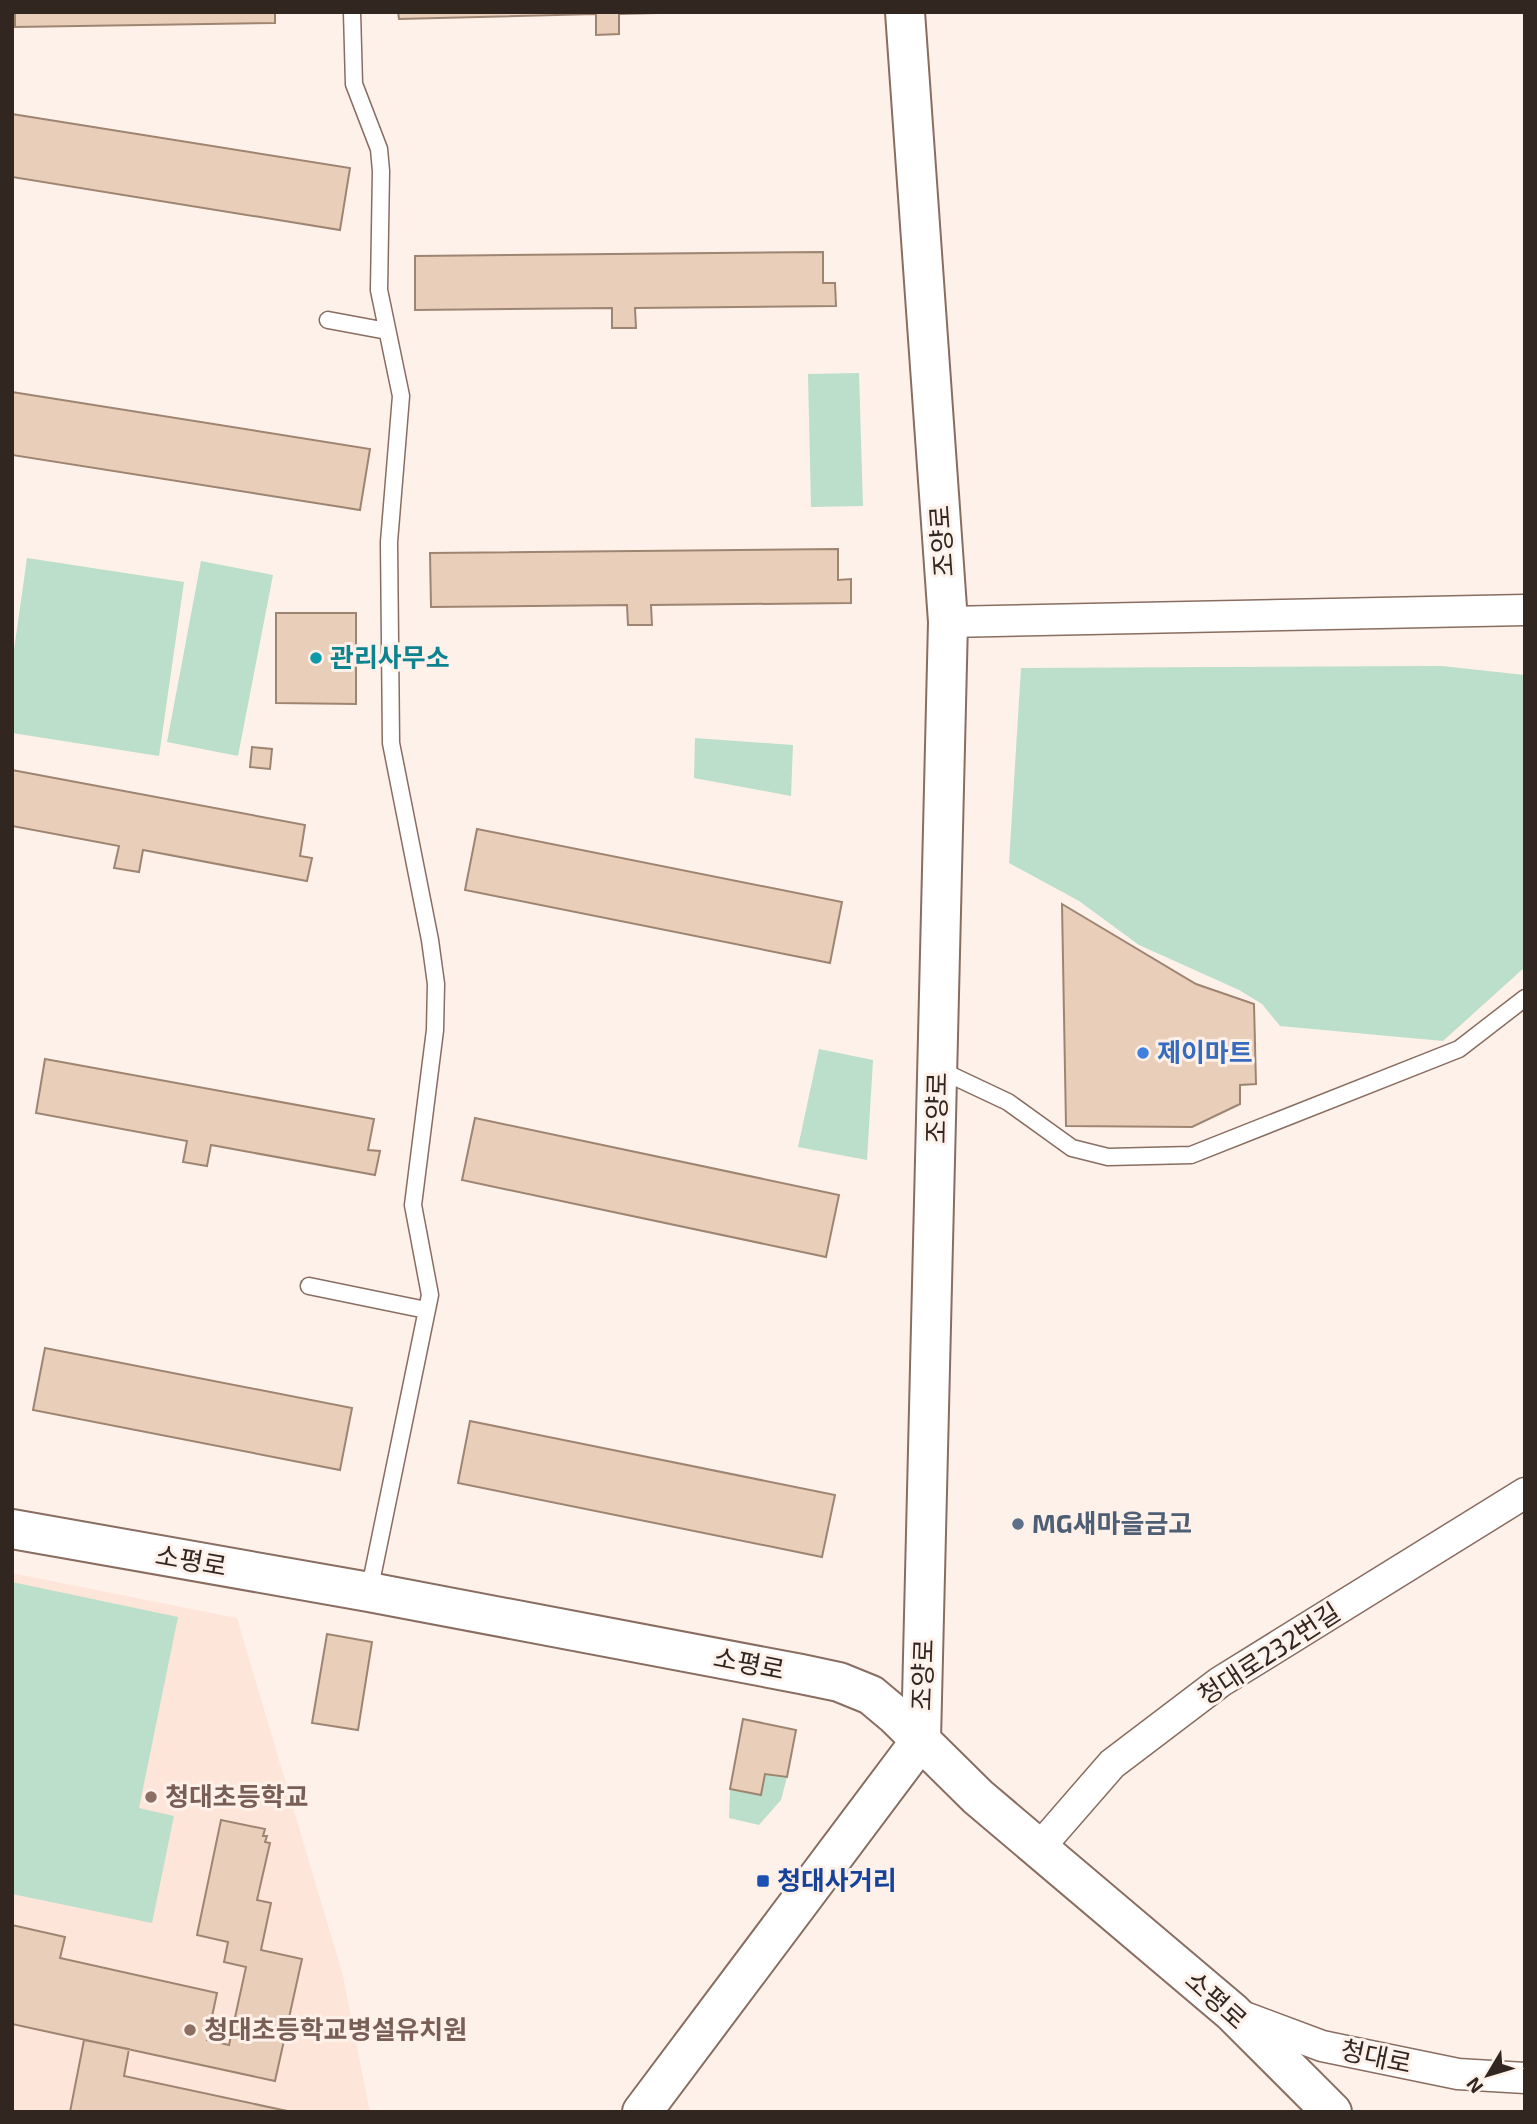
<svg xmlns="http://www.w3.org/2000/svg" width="1537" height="2124" font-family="'Exo 2','Noto Sans KR',sans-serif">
<rect width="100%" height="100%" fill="#fef1ea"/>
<path fill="#fee5da" d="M12,1573L237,1618L343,1976L370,2112H12Z"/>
<path fill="#bbdfca" d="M859,373L863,506L811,507L808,374Z
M27,558L184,582L159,756L12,733V664Z
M201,561L273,575L238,756L167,742Z
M1442,666L1525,675V967L1443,1041L1280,1026L1262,1004L1239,990L1139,945L1079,901L1009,863L1021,668Z
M695,738L793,745L791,796L694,778Z
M819,1049L873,1060L867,1160L798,1147Z
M12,1582L178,1617L139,1808L174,1816L152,1923L12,1894Z
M765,1774L787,1777L781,1800L759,1825L729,1818L730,1789L761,1795Z"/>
<path fill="#e9ceba" stroke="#9e8572" stroke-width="2" d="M15,12H275V23L15,27Z
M398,12H697L619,14V34L596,35V14L399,19Z
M12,114L350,168L340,230L12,177Z
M823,252V283H835L836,306L635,308L636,328H612V308L415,310V256Z
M12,392L370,449L360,510L12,455Z
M838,549V580L851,579V603L651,605L652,625H628L627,605L431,607L430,553Z
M276,613H356V704L276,703Z
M252,747L272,749L270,769L250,767Z
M12,770L305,825L300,856L312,858L307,881L143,850L139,872L114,868L119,846L12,826Z
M477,829L842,902L830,963L465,890Z
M1062,904L1196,984L1254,1004L1256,1084L1240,1085V1104L1192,1127L1066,1126Z
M45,1059L374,1119L368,1150L380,1151L375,1175L211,1145L207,1166L183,1162L187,1141L36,1113Z
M475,1118L839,1195L826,1257L462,1180Z
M45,1348L352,1408L340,1470L33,1410Z
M470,1421L835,1495L822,1557L458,1483Z
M327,1634L372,1642L358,1730L312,1723Z
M743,1719L796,1730L787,1777L765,1774L761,1795L730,1789Z
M221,1820L265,1829L263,1836H267L265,1842L270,1843L257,1900L271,1903L261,1950L302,1959L275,2081L12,2024V1925L65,1937L60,1958L217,1993L207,2040L229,2045L246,1967L224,1962L228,1942L197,1935Z
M84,2040L129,2049L124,2076L292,2112H70Z"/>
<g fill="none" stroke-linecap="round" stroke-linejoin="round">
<defs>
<path id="service" d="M352,12L354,84L379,149L381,171L379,290L401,396L389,542L391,743L430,940L436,984L435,1030L413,1205L430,1295L369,1592
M328,320L387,331
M938,1069L1008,1102L1072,1148L1108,1157L1191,1155L1459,1049L1525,998
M309,1286L426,1310"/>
<path id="minor" d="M948,622L1525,610
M1039,1848L1112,1764L1220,1682L1525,1493
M1239,2015L1322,2046L1458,2074L1525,2078"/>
<path id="tertiary" d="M12,1529L369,1592L801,1674L839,1682L871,1695L896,1716L978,1797L1232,2012L1332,2112
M642,2112L921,1740L948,622L905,12"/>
</defs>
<use href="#service" stroke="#896d60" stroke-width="19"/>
<use href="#minor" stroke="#896d60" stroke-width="33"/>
<use href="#tertiary" stroke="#896d60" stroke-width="42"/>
<use href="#service" stroke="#fff" stroke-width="16"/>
<use href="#minor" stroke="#fff" stroke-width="30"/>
<use href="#tertiary" stroke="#fff" stroke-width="38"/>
</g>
<circle fill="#0f9aa8" stroke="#fef1ea" stroke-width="2.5" cx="316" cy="658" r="7"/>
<circle fill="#3f7fe0" stroke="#fef1ea" stroke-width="2.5" cx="1143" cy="1053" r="7"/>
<circle fill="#5c6f8a" stroke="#fef1ea" stroke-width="2.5" cx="1018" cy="1524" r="7"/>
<g fill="#8d6e63" stroke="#fef1ea" stroke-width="2.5">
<circle cx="151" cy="1797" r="7"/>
<circle cx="190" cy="2030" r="7"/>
</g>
<rect fill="#1a4fb4" stroke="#fef1ea" stroke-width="2.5" x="756" y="1874" width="14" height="14" rx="3.5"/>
<g text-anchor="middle" stroke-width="6" stroke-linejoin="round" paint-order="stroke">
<g font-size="26" fill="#322621" stroke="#fef1ea">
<text transform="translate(942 541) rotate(-94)" y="9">조양로</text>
<text transform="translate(937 1108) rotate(-89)" y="9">조양로</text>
<text transform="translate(191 1561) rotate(10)" y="9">소평로</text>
<text transform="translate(1269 1654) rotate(-33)" y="9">청대로232번길</text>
<text transform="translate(749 1664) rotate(11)" y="9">소평로</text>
<text transform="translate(923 1675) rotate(-88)" y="9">조양로</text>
<text transform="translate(1216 2000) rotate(42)" y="9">소평로</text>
<text transform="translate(1376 2057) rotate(12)" y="9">청대로</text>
</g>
<g font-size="26" font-weight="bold" fill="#0d838f" stroke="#fef1ea" text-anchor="start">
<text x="330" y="667">관리사무소</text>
</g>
<g font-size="26" font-weight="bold" fill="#366cbe" stroke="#fef1ea" text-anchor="start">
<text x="1157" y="1062">제이마트</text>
</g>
<g font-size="26" font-weight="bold" fill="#4e5e75" stroke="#fef1ea" text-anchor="start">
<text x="1032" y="1533">MG새마을금고</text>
</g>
<g font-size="26" font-weight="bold" fill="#785e54" stroke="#fef1ea" text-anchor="start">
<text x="165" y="1806">청대초등학교</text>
<text x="204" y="2039">청대초등학교병설유치원</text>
</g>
<g font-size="26" font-weight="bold" fill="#164399" stroke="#fef1ea" text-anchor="start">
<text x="777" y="1890">청대사거리</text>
</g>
</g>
<rect width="1537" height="2124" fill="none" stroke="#322621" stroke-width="28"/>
<g transform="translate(1488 2075) rotate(232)" stroke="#fef1ea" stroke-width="5" paint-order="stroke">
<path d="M0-5L12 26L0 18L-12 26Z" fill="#322621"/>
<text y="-10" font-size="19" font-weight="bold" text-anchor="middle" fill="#322621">N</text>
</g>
</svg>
